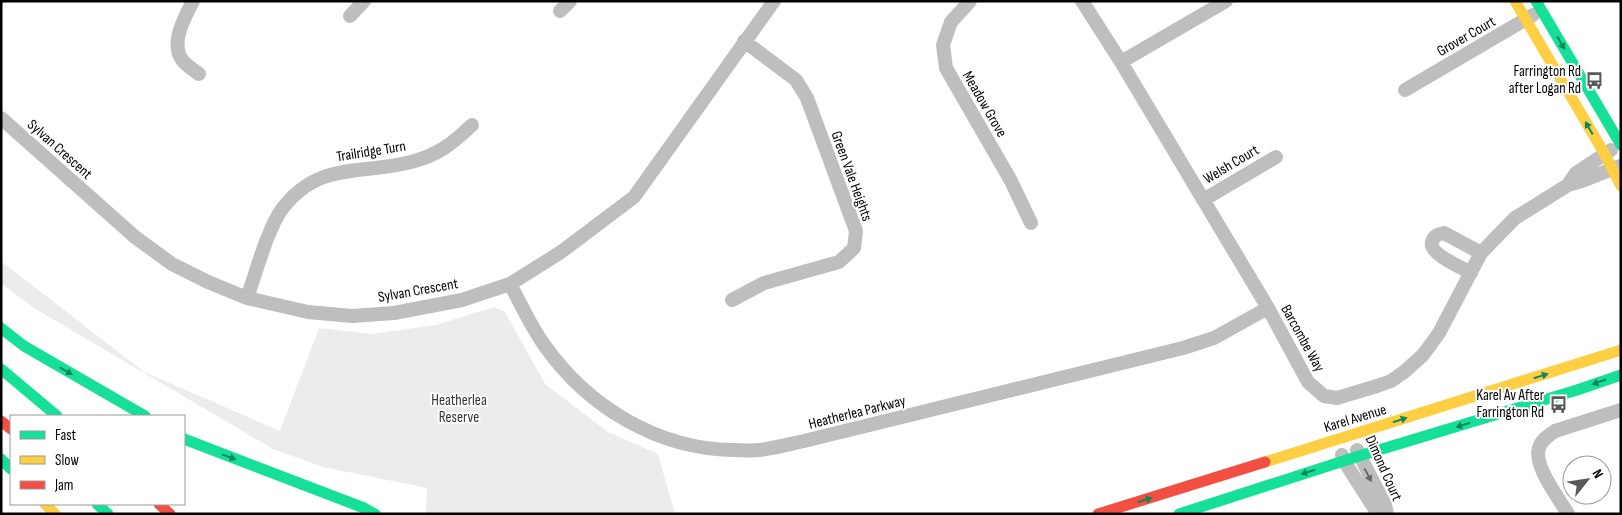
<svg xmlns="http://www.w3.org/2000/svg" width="1622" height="515" font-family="'Sofia Sans Condensed',sans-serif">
<rect width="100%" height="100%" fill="#fff"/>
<path fill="#ececec" d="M1,261L144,372L280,431L319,328L372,334L436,325L494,307L505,312L545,384L608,432L658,454L675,514H426L427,488L323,467L273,449L34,308L1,283Z"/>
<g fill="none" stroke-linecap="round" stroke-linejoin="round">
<path stroke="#bebebe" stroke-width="14" d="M193,1C185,17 169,44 183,61C187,66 194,70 199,74
M970,1L951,22L943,45L946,68L1011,181L1031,223
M1082,1L1121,62L1268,308L1308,382L1324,396L1337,398L1377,386L1391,381L1404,372L1423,355L1439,333L1481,253L1515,218L1568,185L1582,181L1620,166
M560,11L570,1
M350,16L364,1
M1121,62L1226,1
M1405,90L1533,15
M1,118L135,237L172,264L208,282L247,298L308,312L352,316L394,313L462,300L510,284L561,252L634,197L774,1
M1568,185L1576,173L1611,150
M1203,200L1276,157
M1471,273C1461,267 1429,254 1432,242C1434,235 1439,234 1444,233L1481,253
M510,284C521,304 531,327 545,346C588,407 658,449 733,450C742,450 751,451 760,450C775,448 790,444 804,441L1183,348L1214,338L1268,308
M247,298C256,273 267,230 282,209C318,161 361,175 411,162C438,155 452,144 472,125
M732,300L764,283L839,262L854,248L856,231L807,98L796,80L744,41
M1357,450L1385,505L1387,514
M1342,455L1344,461L1378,514
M1568,514C1559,498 1533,466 1539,448C1541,440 1549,435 1555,431L1621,410"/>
<path stroke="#16e098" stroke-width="11" d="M1536,1L1621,145
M1,328L24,346L145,416
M1,369L57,416
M184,439L364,508L375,514
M1,459L11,469
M97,504L108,514
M1179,514L1359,456L1577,390L1621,375"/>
<path stroke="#ffcf43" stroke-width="11" d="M1515,1L1604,153L1621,186
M1265,462L1621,350
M45,504L55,514"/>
<path stroke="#f24e42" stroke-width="11" d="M1,421L11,429
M159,504L170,514
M1098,514L1265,462"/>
</g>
<defs><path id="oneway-solid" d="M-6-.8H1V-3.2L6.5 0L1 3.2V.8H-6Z" transform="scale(1.25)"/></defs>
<g fill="#0d865b">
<use href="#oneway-solid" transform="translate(1561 43) rotate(59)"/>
<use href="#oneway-solid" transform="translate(1589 128) rotate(-120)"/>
<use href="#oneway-solid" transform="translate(66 371) rotate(30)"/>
<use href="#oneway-solid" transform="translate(1541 376) rotate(-17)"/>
<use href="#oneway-solid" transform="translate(1599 382) rotate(161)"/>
<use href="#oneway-solid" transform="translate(1400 420) rotate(-18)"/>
<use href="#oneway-solid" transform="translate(1463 425) rotate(163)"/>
<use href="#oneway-solid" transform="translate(229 457) rotate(20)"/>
<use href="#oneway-solid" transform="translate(1308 472) rotate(162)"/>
<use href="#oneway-solid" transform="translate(1145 500) rotate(-17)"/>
</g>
<use fill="#686868" href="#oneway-solid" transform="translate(1368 475) rotate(62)"/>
<defs>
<symbol id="bus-bare" viewBox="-9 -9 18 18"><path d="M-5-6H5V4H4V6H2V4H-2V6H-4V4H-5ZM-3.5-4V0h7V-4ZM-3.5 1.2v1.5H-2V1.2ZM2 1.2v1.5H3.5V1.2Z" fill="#595959" stroke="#fff" stroke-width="2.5" paint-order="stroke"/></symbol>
</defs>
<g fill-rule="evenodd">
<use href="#bus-bare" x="1582" y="68" width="25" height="25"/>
<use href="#bus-bare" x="1546" y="392" width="25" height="25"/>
</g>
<g text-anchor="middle" stroke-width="4" stroke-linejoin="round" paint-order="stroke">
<g font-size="15" fill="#000" stroke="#fff">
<text transform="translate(1466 36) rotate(-30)" y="5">Grover Court</text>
<text transform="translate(985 104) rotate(60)" y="5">Meadow Grove</text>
<text transform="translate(60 149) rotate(42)" y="5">Sylvan Crescent</text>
<text transform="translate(371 151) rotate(-9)" y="5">Trailridge Turn</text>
<text transform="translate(1231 164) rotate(-31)" y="5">Welsh Court</text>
<text transform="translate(852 176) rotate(70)" y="5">Green Vale Heights</text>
<text transform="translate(418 290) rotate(-10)" y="5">Sylvan Crescent</text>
<text transform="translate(1303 338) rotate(61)" y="5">Barcombe Way</text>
<text transform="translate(857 412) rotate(-14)" y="5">Heatherlea Parkway</text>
<text transform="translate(1355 418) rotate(-17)" y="5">Karel Avenue</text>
<text transform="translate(1384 468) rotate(66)" y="5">Dimond Court</text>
</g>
<g font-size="15" fill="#000" stroke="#fff" text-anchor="end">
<text x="1581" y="76">Farrington Rd<tspan x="1581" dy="17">after Logan Rd</tspan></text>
<text x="1544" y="400">Karel Av After<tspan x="1544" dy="17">Farrington Rd</tspan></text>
</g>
<g font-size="15" fill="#333" stroke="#fff">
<text x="459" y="405">Heatherlea<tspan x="459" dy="17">Reserve</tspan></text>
</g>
</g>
<rect width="1622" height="515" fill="none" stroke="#000000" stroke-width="5"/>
<rect x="10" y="415" width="175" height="90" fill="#ffffff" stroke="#999999"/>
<rect x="20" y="431" width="25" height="8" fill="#16e098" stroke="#999999"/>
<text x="55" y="440" font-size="15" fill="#000000">Fast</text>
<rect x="20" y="456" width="25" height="8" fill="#ffcf43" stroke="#999999"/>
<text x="55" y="465" font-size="15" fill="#000000">Slow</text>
<rect x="20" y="481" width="25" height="8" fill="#f24e42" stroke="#999999"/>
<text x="55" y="490" font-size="15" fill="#000000">Jam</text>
<g transform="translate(1587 480) rotate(60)"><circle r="24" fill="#ffffff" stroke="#999999"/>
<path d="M0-4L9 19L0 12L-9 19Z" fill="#595959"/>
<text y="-8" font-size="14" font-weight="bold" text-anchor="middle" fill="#000000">N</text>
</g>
</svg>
